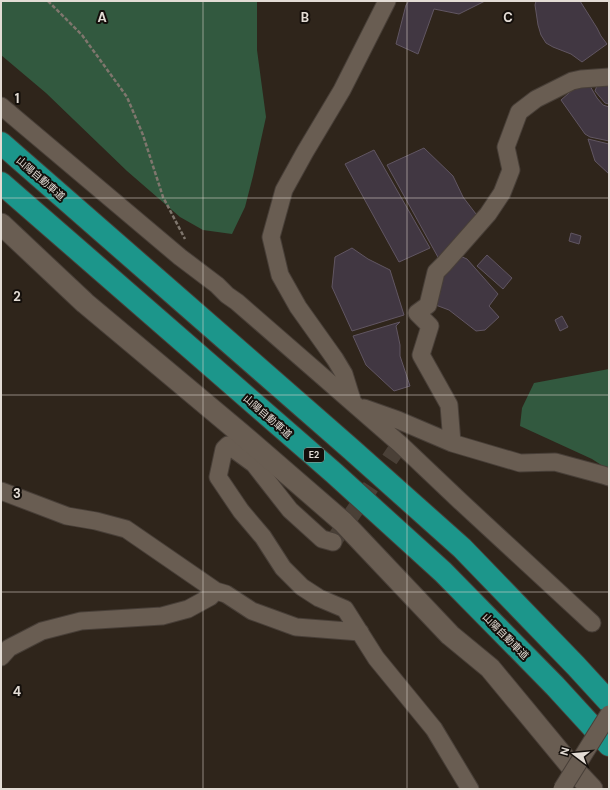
<svg xmlns="http://www.w3.org/2000/svg" width="610" height="790" font-family="'DM Sans','Noto Sans JP',sans-serif">
<rect width="100%" height="100%" fill="#2f251b"/>
<path fill="#32593f" d="M1,1H257V50L266,117L253,176L245,207L232,234L203,230L180,217L127,171L46,93L1,55Z
M609,369V470L592,459L520,426L522,408L534,383Z"/>
<path fill="#413742" stroke="#615662" d="M409,1H485L459,14L434,9L418,54L396,44L406,5Z
M536,1H580L597,28L601,36L607,44L582,62L571,54L553,47L546,43L541,35L538,25L535,5Z
M598,83L609,84V104L605,103L595,91Z
M577,86H590L597,98L603,105L609,107V141L590,137L585,134L561,100Z
M588,139L609,144V174L595,161Z
M424,148L453,176L463,197L476,214L480,217L439,259L387,165Z
M374,150L430,248L399,262L345,164Z
M571,233L581,236L579,244L569,241Z
M352,248L368,259L390,270L404,315L352,331L332,287L335,257Z
M487,255L512,278L503,289L477,266Z
M460,256L467,259L498,294L489,306L499,317L485,330L476,331L449,310L433,304L440,276Z
M562,316L568,327L560,331L555,320Z
M400,322L396,326L400,345V356L410,386L394,391L366,365L353,336Z"/>
<g fill="none" stroke-linecap="round" stroke-linejoin="round">
<path stroke="#4a4037" stroke-width="17" stroke-dasharray="17 8" stroke-linecap="butt" d="M333,542L400,444"/>
<defs>
<path id="minor" d="M1,106L180,257L217,285L227,295L237,302L400,444L460,501L592,623
M353,403L344,374L335,359L298,307L280,275L271,237L284,190L305,152L342,90L387,1
M364,408L398,420L452,443L520,463L555,462L603,475L609,477
M452,443L449,405L421,355L430,326L417,313L428,305L436,272L444,264L488,214L502,193L511,170L506,147L519,112L536,99L572,81L581,79L609,77
M1,491L67,516L96,521L126,529L216,591
M333,542L322,539L290,510L254,464L228,445L224,449L218,477L241,511L263,537L283,568L302,587L319,598L345,609L376,658L434,729L470,789
M1,657L9,648L42,631L81,621L162,616L188,609L210,597L216,591L226,594L252,611L296,627L360,632"/>
<path id="tertiary" d="M1,224L85,303L239,432L343,522L450,635L490,668L576,772L592,789"/>
<path id="motorway" d="M1,143L351,449L462,548L576,666L609,702
M1,183L334,473L443,572L555,686L609,745"/>
</defs>
<use href="#minor" stroke="#483f38" stroke-width="19"/>
<use href="#tertiary" stroke="#483f38" stroke-width="23"/>
<use href="#motorway" stroke="#483f38" stroke-width="24"/>
<path stroke="#7f766d" stroke-width="2.5" stroke-dasharray="4 2" stroke-linecap="butt" d="M48,1L82,35L127,97L143,135L163,197L185,239"/>
<use href="#minor" stroke="#695d52" stroke-width="17"/>
<use href="#tertiary" stroke="#695d52" stroke-width="21"/>
<use href="#motorway" stroke="#1c968b" stroke-width="22"/>
<defs>
<path id="minor-bridge" d="M562,789L609,714"/>
</defs>
<use href="#minor-bridge" stroke="#483f38" stroke-width="19" stroke-linecap="butt"/>
<use href="#minor-bridge" stroke="#695d52" stroke-width="17"/>
</g>
<path fill="none" stroke="#e3dcd5" stroke-width="1" stroke-opacity="0.55" d="M203,1V789M407,1V789M1,198H609M1,395H609M1,592H609"/>
<g text-anchor="middle" stroke-width="4" stroke-linejoin="round" paint-order="stroke">
<rect fill="#140f0b" stroke="#a59e98" stroke-width="1" x="304" y="448" width="20" height="14" rx="3"/>
<g font-size="9" font-weight="bold" fill="#e3dcd5">
<text x="314" y="458">E2</text>
</g>
<g font-size="10" fill="#e3dcd5" stroke="#140f0b">
<text transform="translate(41 178) rotate(41)" y="4">山陽自動車道</text>
<text transform="translate(268 416) rotate(41)" y="4">山陽自動車道</text>
<text transform="translate(506 636) rotate(45)" y="4">山陽自動車道</text>
</g>
</g>
<g font-size="13" text-anchor="middle" font-weight="bold" fill="#e3dcd5" stroke="#140f0b" stroke-width="4" stroke-linejoin="round" paint-order="stroke">
<text x="102" y="22">A</text>
<text x="305" y="22">B</text>
<text x="508" y="22">C</text>
<text x="17" y="103">1</text>
<text x="17" y="301">2</text>
<text x="17" y="498">3</text>
<text x="17" y="696">4</text>
</g>
<rect width="610" height="790" fill="none" stroke="#e3dcd5" stroke-width="4"/>
<g transform="translate(574 754) rotate(286)" stroke="#140f0b" stroke-width="3" paint-order="stroke">
<path d="M0-3L7 15L0 10L-7 15Z" fill="#e3dcd5"/>
<text y="-6" font-size="11" font-weight="bold" text-anchor="middle" fill="#e3dcd5">N</text>
</g>
</svg>
